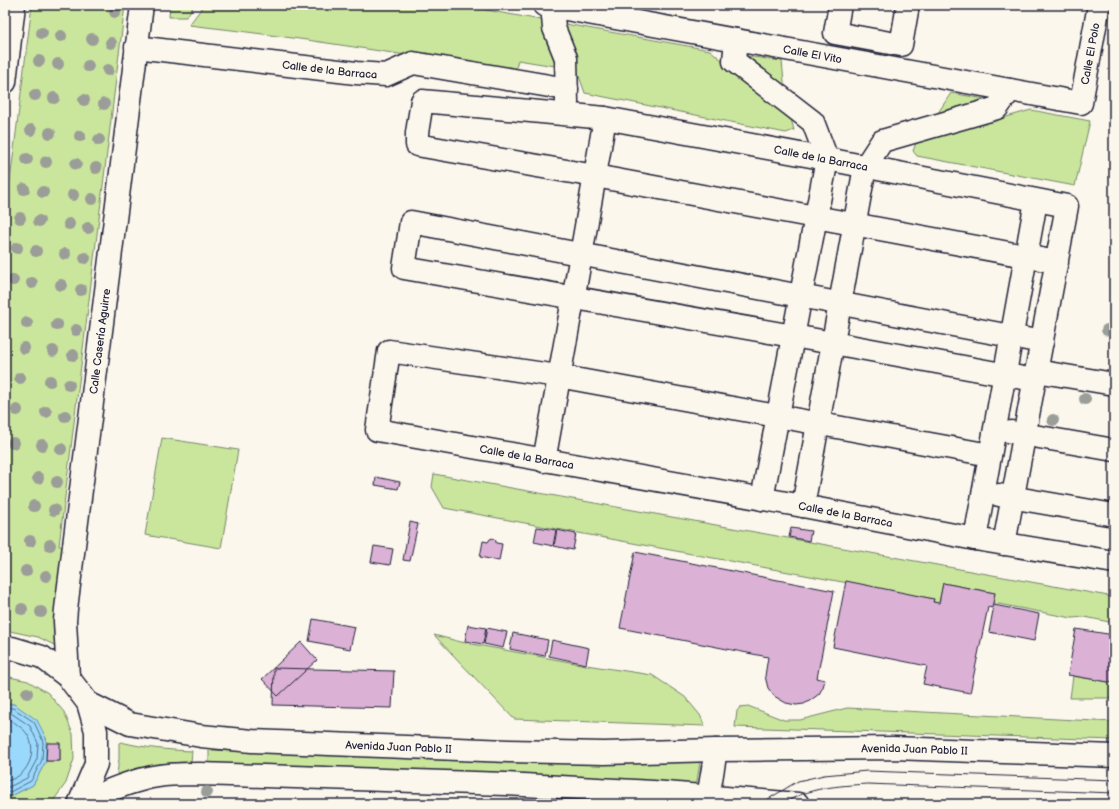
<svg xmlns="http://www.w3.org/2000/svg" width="1119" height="809" font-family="'Balsamiq Sans',sans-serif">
<rect width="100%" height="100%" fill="#fbf7ec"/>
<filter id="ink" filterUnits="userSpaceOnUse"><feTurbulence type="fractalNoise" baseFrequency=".025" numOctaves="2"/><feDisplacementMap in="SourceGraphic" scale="8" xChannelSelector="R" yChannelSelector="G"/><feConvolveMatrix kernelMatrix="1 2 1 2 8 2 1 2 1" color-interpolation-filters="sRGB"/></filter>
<g filter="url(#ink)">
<path fill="#cae69c" stroke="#76846c" d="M32,5H125L59,546L68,547L56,646L38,637L5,630V221Z
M170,5H195L186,17H169Z
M204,5H459L541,20L561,67L518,60L515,73C407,55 298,37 189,25Z
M560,23L710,50L791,119L794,130L786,133L585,93Z
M746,56L782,61L785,92Z
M951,93L985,99L988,104L934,119Z
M1031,110L1090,121L1075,186L917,156L913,151L916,143Z
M162,438L238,450L221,548L145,535Z
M434,474L1114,597V623L1085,617L1072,618L993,603L995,593L943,583L939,603L933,602L934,599L444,508L432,487Z
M434,635L461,642L586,665L652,675L685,697L700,715L705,726L514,719Z
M5,676L28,681L48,693L64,712L73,734L74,759L66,783L51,804H5V796H11L33,785L46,761H60V744L47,743L46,738L14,704H5Z
M1073,676L1114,683V698H1070Z
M748,706L784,720H800L847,708L1114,722V740L735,727L737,711L740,707Z
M121,742C145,748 167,750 192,751L191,762C163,762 146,766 119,775L117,774L119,759V743Z
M209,750L601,764L700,762L696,787L209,764Z"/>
<path fill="#9ad9fc" stroke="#6a90af" d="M5,704H14L37,720L46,738V761L33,785L11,796H5Z"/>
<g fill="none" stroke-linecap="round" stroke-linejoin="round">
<path stroke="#526b88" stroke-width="1" d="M5,708H13L34,722L42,739L43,743L42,760L31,781L10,792H5
M5,713H11L30,726L38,743L37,759L27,778L9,787H5
M5,719C10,719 14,722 19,726C42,741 32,778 5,781"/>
</g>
<path fill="#dbb1d6" stroke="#22223b" d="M376,477L400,482L398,489L375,485Z
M410,522L418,524L410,561L403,560Z
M537,527L556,530L553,546L534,542Z
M791,528L811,531L809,541L789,537Z
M557,530L576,534L573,550L554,546Z
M493,538L496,541V543L502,544L499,561L480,557L483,541L488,542L490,539Z
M374,546L393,549L390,565L371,562Z
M635,552L834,591L817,678L825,680L823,687L819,694L811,700L804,704L796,705L786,703L774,696L768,688L765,676L768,657L620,628Z
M846,581L934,599L933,602L939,603L943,583L995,593L992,608L988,607L970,693L923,684L927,666L833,647Z
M994,605L1039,614L1034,641L989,632Z
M313,619L355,627L350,649L309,641Z
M468,625L486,628L483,644L465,641Z
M487,628L507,632L503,648L484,644Z
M1076,629L1114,635V683L1068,675Z
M513,633L548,640L545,656L510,649Z
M552,640L589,648L586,664L549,656Z
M301,642L317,660L278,696L262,679Z
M274,668L394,671L392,708L273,705Z
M47,743H60V761H46Z"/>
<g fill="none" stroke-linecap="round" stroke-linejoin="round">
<defs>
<g id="minor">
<path id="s1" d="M544,5L1081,103L1099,5"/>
<path d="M552,5L554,28L566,58L567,103"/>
<path d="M840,5L835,33L901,45L908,5"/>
<path d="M736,40L734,61L813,122L827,159L762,499"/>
<path id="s2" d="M136,47L356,73L386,75L413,63L567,89"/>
<path d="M1036,371L1114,384"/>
<path d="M1034,380L833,343L404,268L411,222L1042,342"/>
<path d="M1011,432L1114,450"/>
<path id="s3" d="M990,455L558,376L389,351L377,430L803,506L975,539L1114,562"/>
<path d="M544,461L581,255L605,118"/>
<path d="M999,495L1114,515"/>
<path d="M803,506L865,167L882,141L997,108L1010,90"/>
<path d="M975,539L1036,201"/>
<path d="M1004,544L1067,206L827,159L605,118L422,101L417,133V145L595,176L1057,262"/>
</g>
<g id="major">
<path d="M5,82L14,5"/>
<path d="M5,648H12L42,657L68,677L88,703L96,731V764L79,804"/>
<path id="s4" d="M68,677L65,621L66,609L142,5"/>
<path id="s5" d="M88,703L130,724L201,736L252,741L509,751L604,753L716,750L893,748L1114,756"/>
<path d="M80,803C101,794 122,784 144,779C162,774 181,774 200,774L505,784L653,792L798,804"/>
<path d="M707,804L716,750"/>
</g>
</defs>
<use href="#minor" stroke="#22223b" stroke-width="25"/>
<use href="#major" stroke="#22223b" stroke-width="25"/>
<use href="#minor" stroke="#fbf7ec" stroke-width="22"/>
<use href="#major" stroke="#fbf7ec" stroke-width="22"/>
<path stroke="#22223b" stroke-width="1" d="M761,804L765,801L798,781L824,775L867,771L1114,780
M783,804C808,787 838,786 867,784L1114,793"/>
</g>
<g fill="#9b9d98">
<circle cx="115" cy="12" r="6"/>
<circle cx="42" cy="33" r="6"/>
<circle cx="61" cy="36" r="6"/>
<circle cx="92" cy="39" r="6"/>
<circle cx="111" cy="43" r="6"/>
<circle cx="39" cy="61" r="6"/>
<circle cx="58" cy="64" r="6"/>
<circle cx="88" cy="66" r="6"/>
<circle cx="108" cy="70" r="6"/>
<circle cx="35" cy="95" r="6"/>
<circle cx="54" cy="98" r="6"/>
<circle cx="84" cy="100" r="6"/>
<circle cx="104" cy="104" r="6"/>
<circle cx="31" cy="130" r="6"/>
<circle cx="50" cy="133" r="6"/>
<circle cx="80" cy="136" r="6"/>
<circle cx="99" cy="140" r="6"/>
<circle cx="27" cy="159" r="6"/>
<circle cx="46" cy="162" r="6"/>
<circle cx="76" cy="164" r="6"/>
<circle cx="96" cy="168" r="6"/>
<circle cx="24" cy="189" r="6"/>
<circle cx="43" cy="192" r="6"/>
<circle cx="73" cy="195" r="6"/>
<circle cx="92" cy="199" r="6"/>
<circle cx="20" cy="218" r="6"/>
<circle cx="39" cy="221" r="6"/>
<circle cx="69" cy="224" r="6"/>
<circle cx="88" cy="228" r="6"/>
<circle cx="17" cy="248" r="6"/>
<circle cx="36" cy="251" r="6"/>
<circle cx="65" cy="254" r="6"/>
<circle cx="85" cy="258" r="6"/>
<circle cx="13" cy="280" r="6"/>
<circle cx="32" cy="283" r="6"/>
<circle cx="61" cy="285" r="6"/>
<circle cx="81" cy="290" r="6"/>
<circle cx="27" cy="323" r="6"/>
<circle cx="57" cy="325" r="6"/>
<circle cx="76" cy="330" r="6"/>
<circle cx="1107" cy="330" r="6"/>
<circle cx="24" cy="348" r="6"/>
<circle cx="53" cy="351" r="6"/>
<circle cx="73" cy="355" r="6"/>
<circle cx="20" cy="378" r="6"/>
<circle cx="50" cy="381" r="6"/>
<circle cx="69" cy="385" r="6"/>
<circle cx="1085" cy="399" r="6"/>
<circle cx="17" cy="410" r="6"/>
<circle cx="46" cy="412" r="6"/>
<circle cx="65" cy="416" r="6"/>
<circle cx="1053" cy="420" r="6"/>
<circle cx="13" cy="443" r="6"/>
<circle cx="42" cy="445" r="6"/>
<circle cx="61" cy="449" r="6"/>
<circle cx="38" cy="478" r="6"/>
<circle cx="57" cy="482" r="6"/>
<circle cx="34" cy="506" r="6"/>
<circle cx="54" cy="510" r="6"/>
<circle cx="30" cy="541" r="6"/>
<circle cx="50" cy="545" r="6"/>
<circle cx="26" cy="571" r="6"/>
<circle cx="46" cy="576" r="6"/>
<circle cx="22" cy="609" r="6"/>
<circle cx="41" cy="612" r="6"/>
<circle cx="27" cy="693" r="6"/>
<circle cx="207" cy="792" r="6"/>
</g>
</g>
<g text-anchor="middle" stroke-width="3" stroke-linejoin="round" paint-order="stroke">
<g font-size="11" fill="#22223b" stroke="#fbf7ec">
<text dy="4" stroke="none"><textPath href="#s1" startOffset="273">Calle El Vito</textPath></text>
<text dy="4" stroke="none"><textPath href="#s1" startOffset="596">Calle El Polo</textPath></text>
<text dy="4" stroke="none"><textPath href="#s2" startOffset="195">Calle de la Barraca</textPath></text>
<text transform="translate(821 158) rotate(11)" y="4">Calle de la Barraca</text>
<text dy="4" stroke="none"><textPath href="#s4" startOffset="338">Calle Casería Aguirre</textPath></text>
<text dy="4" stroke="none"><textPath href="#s3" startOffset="842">Calle de la Barraca</textPath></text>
<text dy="4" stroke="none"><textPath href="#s3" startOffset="1166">Calle de la Barraca</textPath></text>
<text dy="4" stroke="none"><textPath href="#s5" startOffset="317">Avenida Juan Pablo II</textPath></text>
<text dy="4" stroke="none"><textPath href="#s5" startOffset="833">Avenida Juan Pablo II</textPath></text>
</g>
</g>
<rect width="1119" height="809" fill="none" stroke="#fbf7ec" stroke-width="20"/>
<rect x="10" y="10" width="1099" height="789" fill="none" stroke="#22223b" stroke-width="1.5" filter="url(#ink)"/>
</svg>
